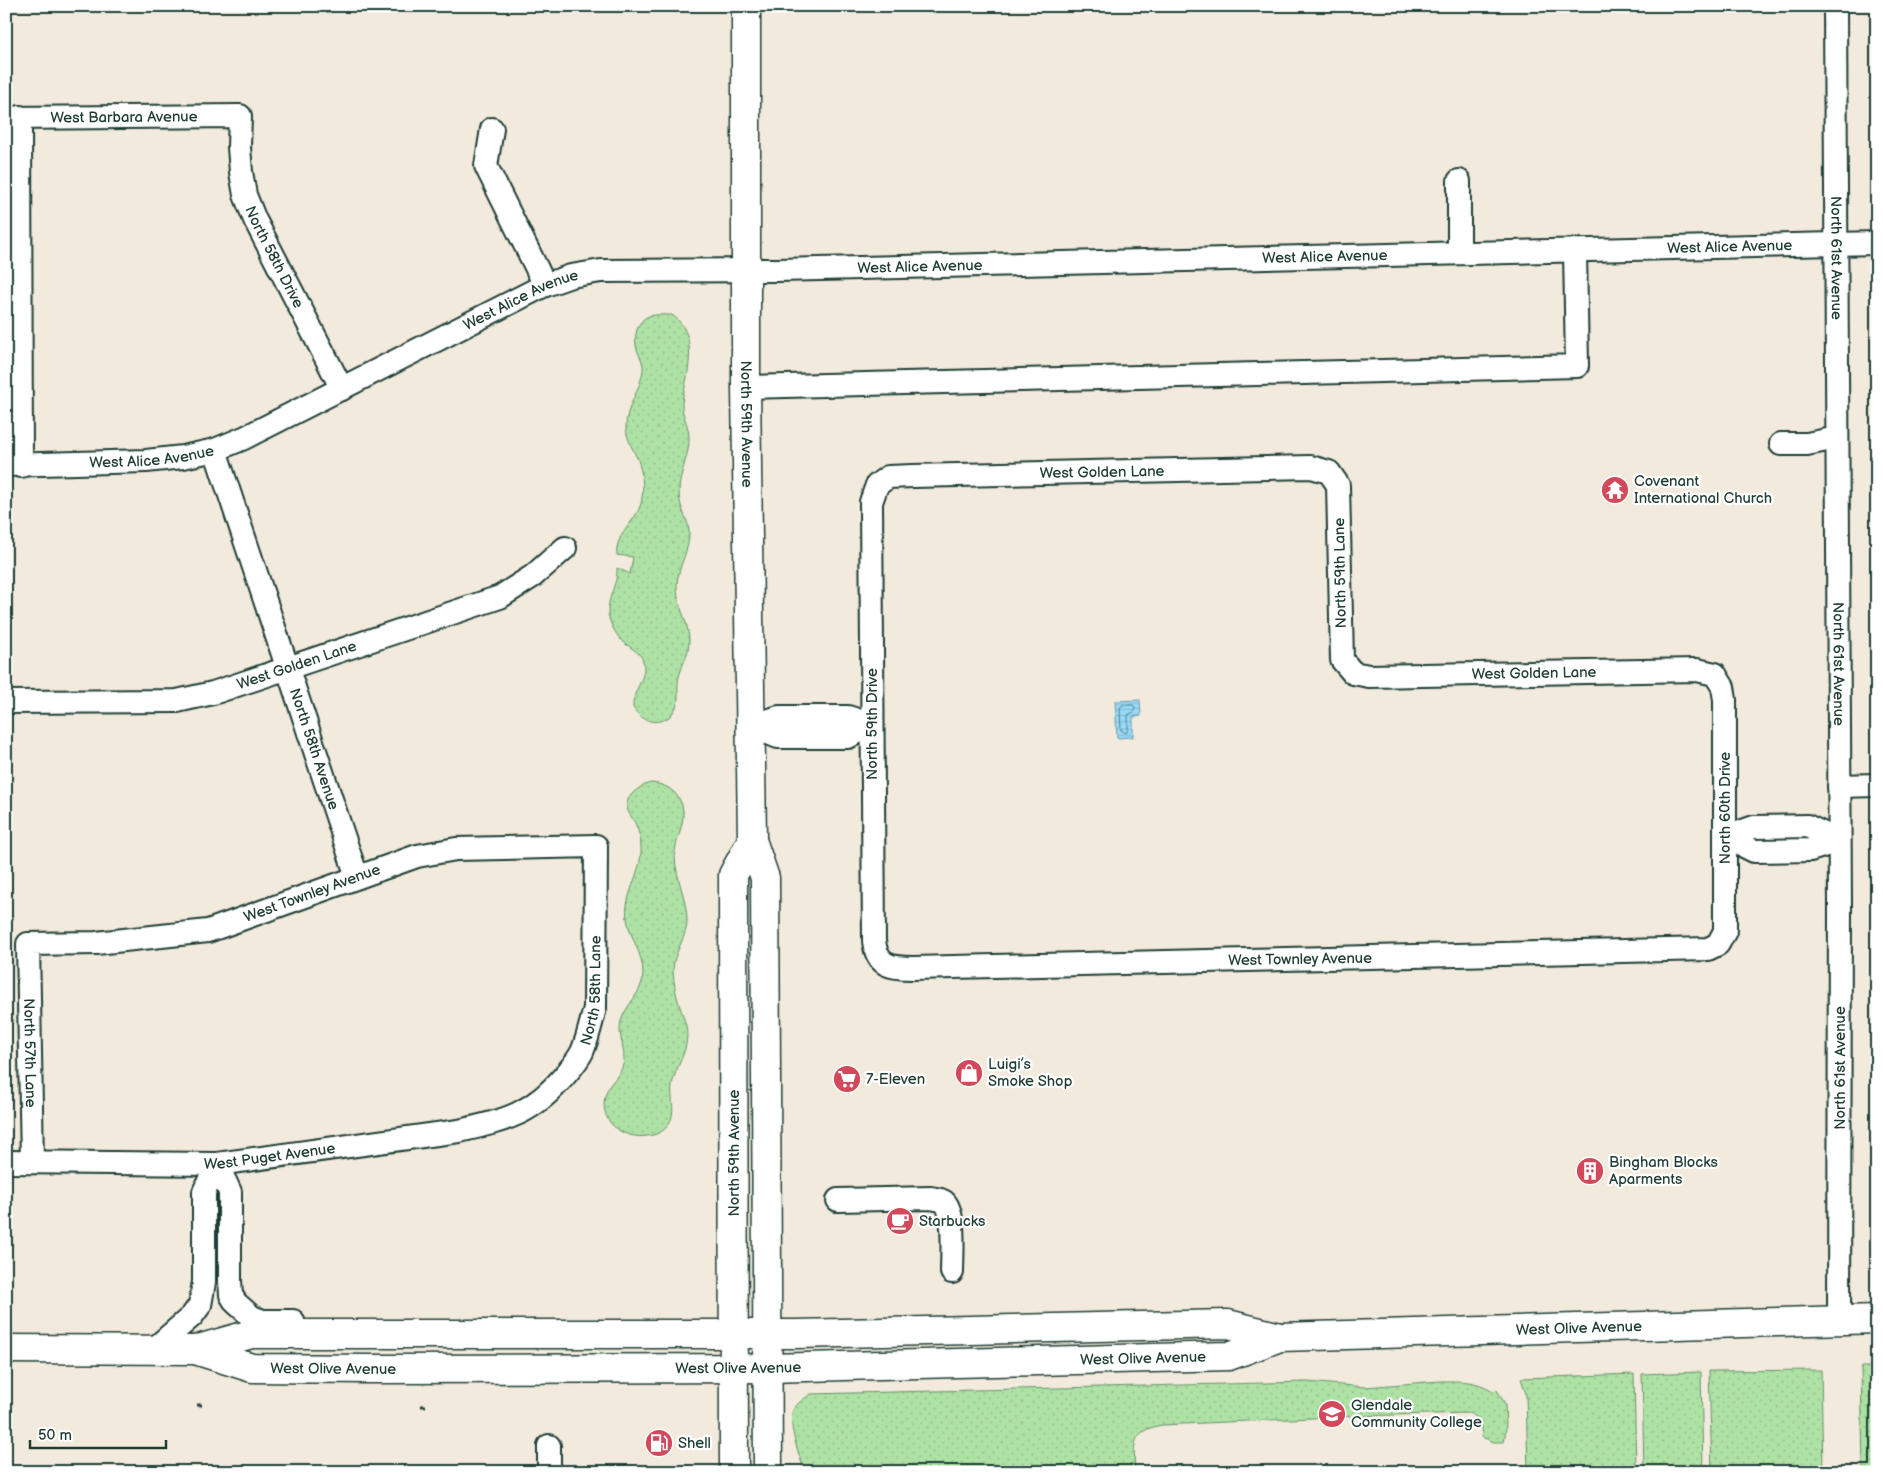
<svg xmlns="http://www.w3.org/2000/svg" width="1883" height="1478" font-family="'Balsamiq Sans',sans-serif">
<defs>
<pattern id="grass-dots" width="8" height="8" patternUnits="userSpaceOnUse" patternTransform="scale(1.25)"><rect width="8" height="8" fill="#aee2a4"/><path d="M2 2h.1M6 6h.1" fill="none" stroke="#95c38e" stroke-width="1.8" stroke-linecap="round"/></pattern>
<pattern id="water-rules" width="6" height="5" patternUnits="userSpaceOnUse" patternTransform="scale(1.25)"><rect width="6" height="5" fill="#99dafa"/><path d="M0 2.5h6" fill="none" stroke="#83bcd7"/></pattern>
</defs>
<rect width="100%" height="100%" fill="#f2eadc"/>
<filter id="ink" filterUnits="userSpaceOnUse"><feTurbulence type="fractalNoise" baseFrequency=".02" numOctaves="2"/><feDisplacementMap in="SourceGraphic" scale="10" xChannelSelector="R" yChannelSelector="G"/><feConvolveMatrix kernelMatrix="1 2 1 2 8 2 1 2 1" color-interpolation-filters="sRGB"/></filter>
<g filter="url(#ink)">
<path fill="url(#grass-dots)" stroke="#66906c" d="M672,315C698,333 689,369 683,396C679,414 688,420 689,436C690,455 679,473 679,492C679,509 689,520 689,532C690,550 678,566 677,584C676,606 688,619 689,639C690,655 679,668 678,683C677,691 680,701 675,709C666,728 641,724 633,707C632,692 645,680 644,666C643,652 631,649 622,641C617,636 612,627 610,621C603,602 618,587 617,568L630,574L633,557L617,555C614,533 640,520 642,498C644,485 642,472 638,460C633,449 627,440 626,428C625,407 641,390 643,370C644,360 637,354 636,345C634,334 638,320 649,316C656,314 665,315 672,315Z
M651,783C666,784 677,791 682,805C687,823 674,839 675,857C676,879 687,899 687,921C687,938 673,952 673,971C674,984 676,996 680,1007C683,1016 687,1025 687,1035C687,1054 675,1068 672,1085C670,1099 677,1113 668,1125C664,1132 655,1135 648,1136C621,1140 597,1120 606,1093C609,1083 620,1076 623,1065C627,1051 617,1036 621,1021C626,1004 643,993 643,974C643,953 630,938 627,919C623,896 642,873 641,848C641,840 639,832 636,825C633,818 625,810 627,803C629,793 642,785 651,783Z
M1861,1367H1877V1472H1863Z
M1821,1370L1823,1472H1712L1709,1371Z
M1701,1372L1703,1472H1644L1642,1374Z
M1634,1374L1636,1472H1528L1526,1394L1521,1378Z
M1440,1381C1460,1381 1476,1380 1493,1391L1497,1390L1505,1404L1506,1428L1504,1442H1494L1482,1437L1480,1420L1470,1413L1354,1416L1162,1425C1130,1431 1134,1444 1135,1472H805C800,1458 787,1423 793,1410C797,1403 804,1399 811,1394L1307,1382L1365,1387Z"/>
<path fill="url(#water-rules)" stroke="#689bab" d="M1140,700L1141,716L1133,717V737L1117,738L1115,701Z"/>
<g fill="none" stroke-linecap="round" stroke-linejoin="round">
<path stroke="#507c83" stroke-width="1" d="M1123,705H1133L1135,707V711L1128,715V730L1126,733L1121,730L1120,708Z"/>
<defs>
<g id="minor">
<path id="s1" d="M1835,6L1840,904L1839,1321"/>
<path d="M20,117L21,466"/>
<path id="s2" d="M6,118L240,116L239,147L241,172L245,195L255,220L342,389"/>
<path d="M492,129L486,166L545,285"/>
<path d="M1459,181V253"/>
<path d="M746,387L1577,366L1575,250"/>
<path d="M1781,444H1807L1837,438"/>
<path id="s3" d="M215,450L357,877"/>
<path id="s4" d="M6,465L146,461L183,457L215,450L244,438L545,285L571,276L601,271L778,270L1877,243"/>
<path d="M1311,467L1329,472L1338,485L1342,660L1353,673L1369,676L1697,670L1715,674L1723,687L1725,700V931L1718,944L1708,949L913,968C890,968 877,966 874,941L871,502L877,485L888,477L913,476Z"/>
<path id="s5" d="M6,702L177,701L213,693L500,597L533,576L565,548"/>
<path d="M751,726L778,737H848L872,725"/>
<path d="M751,726L779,717H848L872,725"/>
<path d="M1839,786L1877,785"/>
<path d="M1726,837L1754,827L1807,826L1839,841"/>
<path d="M1726,837L1754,851L1810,850L1839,841"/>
<path id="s6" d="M6,1162L217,1164L459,1131C507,1120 533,1114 566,1074C571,1068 578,1060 582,1052C588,1038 591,1023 595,1008L596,846L456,849L417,856L208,931L96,943L28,944L32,1162"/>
<path d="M217,1164L230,1192V1280L231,1295L236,1303L252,1317L263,1321H293"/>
<path d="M838,1200L931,1198C935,1199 940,1199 943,1201C956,1208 952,1257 952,1272"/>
<path d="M154,1349L192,1316L200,1305L204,1282V1192L217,1164"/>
<path d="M549,1446V1472"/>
</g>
<g id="major">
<path id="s7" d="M746,6V387L752,840L765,878L768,1472"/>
<path id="s8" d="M6,1349L195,1350L252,1368L370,1369L768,1368L1229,1356L1280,1337"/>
<path id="s9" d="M195,1350L251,1334H797L1228,1324L1280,1337L1877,1319"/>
<path d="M734,1472L733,875L752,840"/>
</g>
</defs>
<use href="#minor" stroke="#1f3d34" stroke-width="26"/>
<use href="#major" stroke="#1f3d34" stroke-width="31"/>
<path stroke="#1f3d34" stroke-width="3" stroke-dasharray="5 4" stroke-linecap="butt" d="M197,1405H205
M421,1406H427"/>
<use href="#minor" stroke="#fff" stroke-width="22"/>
<use href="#major" stroke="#fff" stroke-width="28"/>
</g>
</g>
<defs>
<symbol id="temple-disc" viewBox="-11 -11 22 22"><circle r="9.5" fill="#d1495b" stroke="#fff"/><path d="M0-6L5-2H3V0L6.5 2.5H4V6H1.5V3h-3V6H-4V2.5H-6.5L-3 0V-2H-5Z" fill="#fff"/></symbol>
<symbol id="shop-disc" viewBox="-11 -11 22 22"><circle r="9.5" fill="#d1495b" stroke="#fff"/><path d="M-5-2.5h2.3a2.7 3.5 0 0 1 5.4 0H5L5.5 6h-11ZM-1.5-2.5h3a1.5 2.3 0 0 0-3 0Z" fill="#fff"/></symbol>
<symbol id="supermarket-disc" viewBox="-11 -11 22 22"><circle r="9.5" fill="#d1495b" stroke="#fff"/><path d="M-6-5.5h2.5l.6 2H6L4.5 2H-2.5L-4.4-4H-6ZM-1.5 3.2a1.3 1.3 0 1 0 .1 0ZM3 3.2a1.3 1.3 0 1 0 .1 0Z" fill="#fff"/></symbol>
<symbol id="building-disc" viewBox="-11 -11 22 22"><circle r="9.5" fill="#d1495b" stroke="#fff"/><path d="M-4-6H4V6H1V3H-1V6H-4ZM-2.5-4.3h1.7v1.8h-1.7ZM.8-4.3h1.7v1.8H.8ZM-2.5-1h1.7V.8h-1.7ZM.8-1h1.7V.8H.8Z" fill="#fff"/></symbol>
<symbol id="cafe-disc" viewBox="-11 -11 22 22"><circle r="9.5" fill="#d1495b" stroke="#fff"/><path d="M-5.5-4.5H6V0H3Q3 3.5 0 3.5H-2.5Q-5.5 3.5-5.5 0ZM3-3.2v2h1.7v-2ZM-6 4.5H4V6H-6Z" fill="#fff"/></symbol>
<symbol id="university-disc" viewBox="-11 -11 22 22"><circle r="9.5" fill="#d1495b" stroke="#fff"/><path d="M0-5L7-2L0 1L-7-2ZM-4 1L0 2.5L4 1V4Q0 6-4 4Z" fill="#fff"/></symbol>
<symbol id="fuel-disc" viewBox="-11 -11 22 22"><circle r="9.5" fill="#d1495b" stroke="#fff"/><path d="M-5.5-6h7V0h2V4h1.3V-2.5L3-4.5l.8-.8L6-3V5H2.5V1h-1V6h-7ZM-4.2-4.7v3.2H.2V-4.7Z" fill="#fff"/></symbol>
</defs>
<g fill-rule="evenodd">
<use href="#temple-disc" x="1599" y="474" width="32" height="32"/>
<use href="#shop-disc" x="953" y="1057" width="32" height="32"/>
<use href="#supermarket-disc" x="831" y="1063" width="32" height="32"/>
<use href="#building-disc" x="1574" y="1155" width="32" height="32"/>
<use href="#cafe-disc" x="884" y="1205" width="32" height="32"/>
<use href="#university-disc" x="1316" y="1398" width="32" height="32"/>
<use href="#fuel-disc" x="643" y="1427" width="32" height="32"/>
</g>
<g text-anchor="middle" stroke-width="4.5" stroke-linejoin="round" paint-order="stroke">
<g font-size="15" fill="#1f3d34" stroke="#fff">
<text dy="5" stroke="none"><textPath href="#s2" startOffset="118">West Barbara Avenue</textPath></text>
<text dy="5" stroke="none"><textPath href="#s4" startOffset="1766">West Alice Avenue</textPath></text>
<text dy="5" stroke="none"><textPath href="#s4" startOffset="1361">West Alice Avenue</textPath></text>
<text dy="5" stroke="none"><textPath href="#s2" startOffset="382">North 58th Drive</textPath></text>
<text dy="5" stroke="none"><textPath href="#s1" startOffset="252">North 61st Avenue</textPath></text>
<text dy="5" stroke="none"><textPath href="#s4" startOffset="956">West Alice Avenue</textPath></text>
<text dy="5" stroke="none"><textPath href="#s4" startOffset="551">West Alice Avenue</textPath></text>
<text dy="5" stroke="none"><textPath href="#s7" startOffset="418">North 59th Avenue</textPath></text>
<text dy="5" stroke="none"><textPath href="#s4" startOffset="146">West Alice Avenue</textPath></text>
<text transform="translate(1102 472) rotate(-1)" y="5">West Golden Lane</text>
<text transform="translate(1340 573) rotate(-91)" y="5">North 59th Lane</text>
<text dy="5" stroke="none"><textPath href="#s1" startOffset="658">North 61st Avenue</textPath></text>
<text dy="5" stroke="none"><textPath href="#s5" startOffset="296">West Golden Lane</textPath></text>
<text transform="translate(1534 673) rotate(-1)" y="5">West Golden Lane</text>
<text transform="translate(872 724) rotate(-90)" y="5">North 59th Drive</text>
<text dy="5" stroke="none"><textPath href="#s3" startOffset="315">North 58th Avenue</textPath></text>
<text transform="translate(1725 808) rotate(-90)" y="5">North 60th Drive</text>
<text transform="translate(312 893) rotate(-20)" y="5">West Townley Avenue</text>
<text transform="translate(1300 959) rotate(-1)" y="5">West Townley Avenue</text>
<text dy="5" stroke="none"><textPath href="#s6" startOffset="670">North 58th Lane</textPath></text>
<text dy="5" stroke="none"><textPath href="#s6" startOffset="1506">North 57th Lane</textPath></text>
<text transform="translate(1840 1068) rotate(-90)" y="5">North 61st Avenue</text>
<text transform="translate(734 1153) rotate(-90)" y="5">North 59th Avenue</text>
<text dy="5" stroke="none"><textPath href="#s6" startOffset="264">West Puget Avenue</textPath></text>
<text dy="5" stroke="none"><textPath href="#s9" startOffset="1388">West Olive Avenue</textPath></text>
<text dy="5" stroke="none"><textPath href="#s8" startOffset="1140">West Olive Avenue</textPath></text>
<text dy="5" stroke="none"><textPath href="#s8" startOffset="330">West Olive Avenue</textPath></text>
<text dy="5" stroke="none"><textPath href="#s8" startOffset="735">West Olive Avenue</textPath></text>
</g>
<g font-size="15" fill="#1f3d34" stroke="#fff" text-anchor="start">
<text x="1634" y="486">Covenant<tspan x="1634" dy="17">International Church</tspan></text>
<text x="988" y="1069">Luigi’s<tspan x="988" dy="17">Smoke Shop</tspan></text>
<text x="866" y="1084">7-Eleven</text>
<text x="1609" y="1167">Bingham Blocks<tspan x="1609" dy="17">Aparments</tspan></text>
<text x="919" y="1226">Starbucks</text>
<text x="1351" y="1410">Glendale<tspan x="1351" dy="17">Community College</tspan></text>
<text x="678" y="1448">Shell</text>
</g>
</g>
<rect width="1883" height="1478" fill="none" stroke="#fff" stroke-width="25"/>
<rect x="12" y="12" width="1858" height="1453" fill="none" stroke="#1f3d34" stroke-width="2" filter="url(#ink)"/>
<path d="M30 1440v8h136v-8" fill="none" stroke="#1f3d34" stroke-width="2.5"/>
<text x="38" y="1440" font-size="15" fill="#1f3d34" stroke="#ffffff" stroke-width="4" paint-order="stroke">50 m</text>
</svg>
